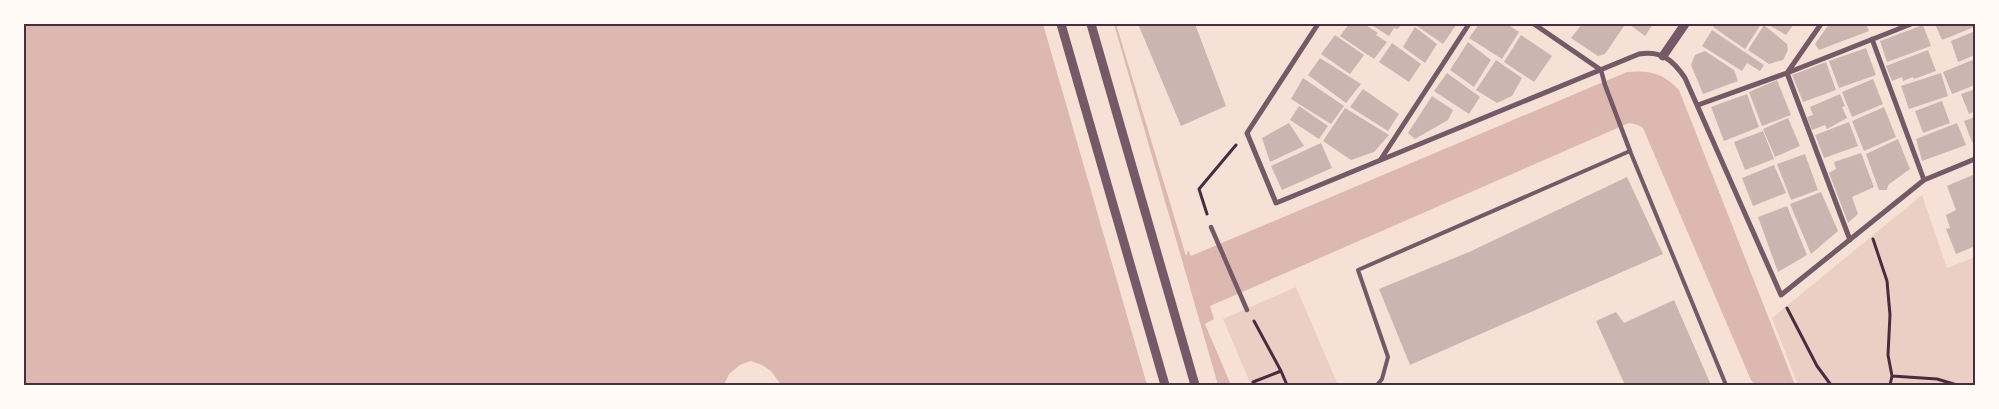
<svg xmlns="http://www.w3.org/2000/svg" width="1999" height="409" font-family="Lato,sans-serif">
<rect width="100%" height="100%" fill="#f7e1d7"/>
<path fill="#ebcfc5" d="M1922,195L1947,268L1975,257V385H1798L1772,318Z
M1296,287L1338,385H1251L1223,319Z"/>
<path fill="#dcb8b0" d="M24,24H1116L1186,256L1188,250L1191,256L1627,72C1650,70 1663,73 1679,90L1795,385H1755L1751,380L1643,128L1638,125L1629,123L1210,306L1214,319L1205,324L1231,385H24Z"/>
<path fill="#f7e1d7" d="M1043,24H1114L1218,385H1147Z
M751,361L762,365L771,371L781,385H724L729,374L740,365Z"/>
<path fill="#ccb4b1" d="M1138,24H1195L1226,106L1181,126Z
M1349,24H1364L1378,33L1376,35L1387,42L1374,59L1340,36Z
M1370,24H1402L1398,29L1394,28L1389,36Z
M1414,24H1455L1456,25L1443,44Z
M1479,24H1507L1519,32L1502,59L1469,38Z
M1582,24H1620L1624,26L1605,54L1598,56L1571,38Z
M1629,24H1653L1645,36Z
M1716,24H1761L1745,49L1713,27Z
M1767,24H1794L1786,35Z
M1829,24H1866L1869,31L1819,50L1815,44Z
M1935,24H1973L1974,27L1942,40Z
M1764,25L1787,44L1788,50L1783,60L1769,64L1748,50Z
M1923,25L1931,46L1887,62L1880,41Z
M1415,27L1437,44L1425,63L1403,47Z
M1712,30L1764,65L1760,71L1747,63L1742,71L1702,46Z
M1973,32L1975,38V55L1958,62L1951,41Z
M1335,35L1364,55L1350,74L1321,54Z
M1521,35L1552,56L1534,82L1504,62Z
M1468,42L1491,60L1474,87L1450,70Z
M1392,43L1421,64L1409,82L1379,62Z
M1866,48L1876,75L1839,88L1829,61Z
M1928,50L1936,71L1914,79L1913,77L1903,81L1902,77L1892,81L1886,66Z
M1705,51L1734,70L1738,81L1703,94L1691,65L1695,55Z
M1320,58L1361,84L1346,103L1308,75Z
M1975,59V85L1952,94L1943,72Z
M1496,60L1522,78L1512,96L1497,103L1476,90Z
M1826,62L1836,90L1803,102L1792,75Z
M1447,73L1480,97L1469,114L1434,91Z
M1941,73L1948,96L1909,109L1901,86Z
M1303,78L1344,106L1331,124L1291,99Z
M1873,79L1883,104L1852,117L1842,92Z
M1777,80L1791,115L1762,126L1749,92Z
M1363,89L1399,114L1388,131L1350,107Z
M1975,89V111L1969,114L1961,94Z
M1747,94L1759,127L1724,141L1711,107Z
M1840,94L1845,106L1842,107L1847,118L1827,129L1825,125L1812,130L1807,117L1813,115L1810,107Z
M1432,96L1453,110L1448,120L1415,139L1408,133Z
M1942,101L1950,123L1923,133L1915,111Z
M1299,106L1328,126L1319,139L1290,120Z
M1884,107L1896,137L1864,151L1852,121Z
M1345,108L1389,135L1374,152L1351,160L1323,141Z
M1975,117V141L1972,142L1964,121Z
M1788,118L1800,146L1775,157L1763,129Z
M1849,122L1858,146L1824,158L1815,135Z
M1289,123L1304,146L1270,162L1262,138Z
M1957,123L1966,145L1922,161L1916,139Z
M1763,131L1774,159L1745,170L1734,142Z
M1898,139L1910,169L1888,185L1887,190H1879L1866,154Z
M1321,143L1332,168L1282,190L1271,166Z
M1861,153L1874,187L1852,197L1858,214L1848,223L1829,173L1836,169L1834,162Z
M1805,154L1818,190L1791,200L1777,164Z
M1774,165L1786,193L1753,206L1742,178Z
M1975,174V246L1956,254L1946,229L1950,228L1946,215L1956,210L1947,186Z
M1627,177L1663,254L1410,365L1379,289L1469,252Z
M1821,192L1838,231L1811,254L1790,204Z
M1787,206L1807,255L1778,272L1758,217Z
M1674,300L1711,385H1625L1596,321L1616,312L1624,323Z"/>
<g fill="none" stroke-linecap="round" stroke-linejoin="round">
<path stroke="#4a2c40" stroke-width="3" d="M1207,214L1199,189L1236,145
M1873,239L1887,281L1890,315L1888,355L1892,376L1890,385
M1787,308L1817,366L1831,385
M1254,321L1281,371L1253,382L1255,385
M1281,371L1287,385
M1892,376L1937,379L1957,385"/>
<path stroke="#755966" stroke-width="4" d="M1377,385L1382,379L1388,357L1358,270L1630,151L1726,385"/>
<path stroke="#755966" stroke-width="4.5" d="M1601,70L1605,85L1630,151
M1211,227L1247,310"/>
<path stroke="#755966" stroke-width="5" d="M1318,24L1247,133L1276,203L1639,54C1661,50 1673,60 1685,78L1781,295L1924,180L1975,159
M1534,24L1601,70
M1821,24L1787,73L1850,240
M1872,39L1924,180
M1698,105L1787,73L1911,24
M1381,159L1469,24"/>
<path stroke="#755966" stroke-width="9" d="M1061,24L1165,385
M1091,24L1195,385
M1663,56L1685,24"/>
</g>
<rect width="1999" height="409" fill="none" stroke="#fffaf5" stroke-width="50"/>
<rect x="25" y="25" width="1949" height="359" fill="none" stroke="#4a2c40" stroke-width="2"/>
</svg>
